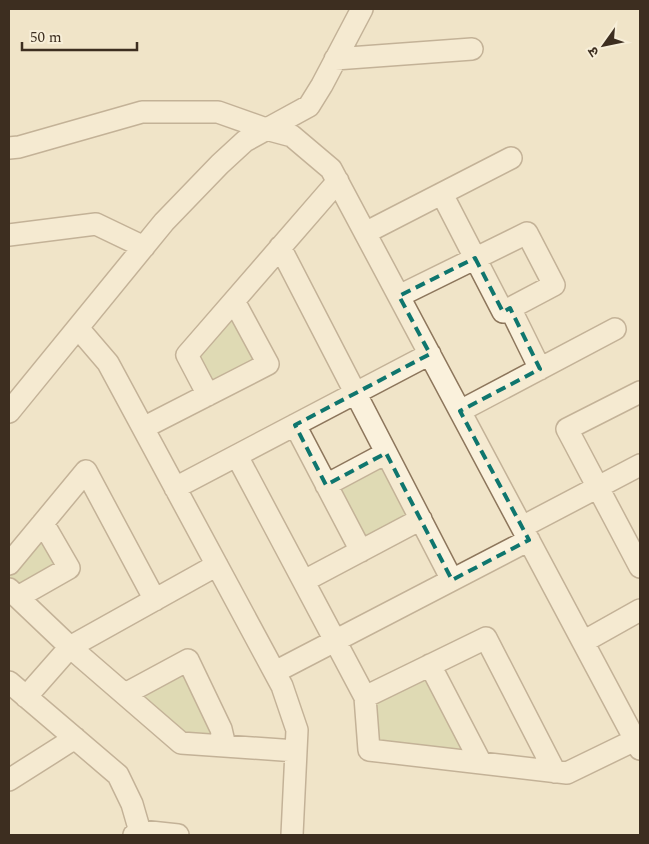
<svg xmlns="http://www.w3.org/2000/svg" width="649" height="844" font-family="Spectral,'Noto Sans Devanagari',serif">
<rect width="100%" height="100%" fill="#f0e4c8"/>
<path fill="#c9cf9b" d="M234,316L256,359L211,384L196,354Z
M384,463L411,514L361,540L335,489Z
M41,536L60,566L21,590L9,577V574Z
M185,669L214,737H192L137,693Z
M428,675L465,749L376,744L377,700Z"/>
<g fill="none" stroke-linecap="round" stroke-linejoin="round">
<defs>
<path id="minor" d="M335,59L472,49
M9,148L19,147L142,112H218L266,129L292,136L331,169L640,749
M365,233L511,158
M9,235L96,224L144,247
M280,247L452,580
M399,296L527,233L554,285L503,312L442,194
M510,308L540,369
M78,328L108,363L282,686L297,730L292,835
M640,392L567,429L640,567
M208,395L187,355L338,181
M460,411L615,329
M9,412L164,222L220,164L245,141L309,106L322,85L362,9
M295,425L361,551
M143,428L268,364L234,301
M237,456L365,697L369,750L567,773L635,740
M326,485L386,453
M175,488L430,354
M522,527L640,465
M9,564L86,471L155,600
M304,581L421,519
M9,589L70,647L181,743L296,751
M18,597L69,568L43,523
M583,642L640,610
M430,665L481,763
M275,672L529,540
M9,682L118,775L132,804L141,835
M125,694L188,660L221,729L225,746
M26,697L70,647L217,565
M365,697L486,638L555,772
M9,780L75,738
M134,835L141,831L178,835"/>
</defs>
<use href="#minor" stroke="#8d765c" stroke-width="24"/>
<use href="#minor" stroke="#faf1dc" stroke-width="21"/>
</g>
<path d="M0 0H649V844H0ZM475,258L503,312L510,308L540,369L460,411L529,540L452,580L386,453L326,485L295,425L430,354L399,296Z" fill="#f0e4c8" fill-opacity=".55" fill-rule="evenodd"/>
<path fill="none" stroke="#0f766e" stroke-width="4" stroke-dasharray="10 6" stroke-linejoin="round" d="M475,258L503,312L510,308L540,369L460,411L529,540L452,580L386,453L326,485L295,425L430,354L399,296Z"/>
<rect width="649" height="844" fill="none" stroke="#3d2e20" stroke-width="20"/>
<g transform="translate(604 45) rotate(237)" stroke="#f7eed8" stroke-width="4" paint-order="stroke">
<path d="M0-4L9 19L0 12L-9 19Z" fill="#3d2e20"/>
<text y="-8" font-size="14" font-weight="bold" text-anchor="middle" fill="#3d2e20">उ</text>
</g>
<path d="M22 42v8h115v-8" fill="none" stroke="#3d2e20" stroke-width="2.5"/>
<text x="30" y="42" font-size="15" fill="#3d2e20" stroke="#f7eed8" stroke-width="4" paint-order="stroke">50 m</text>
</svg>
